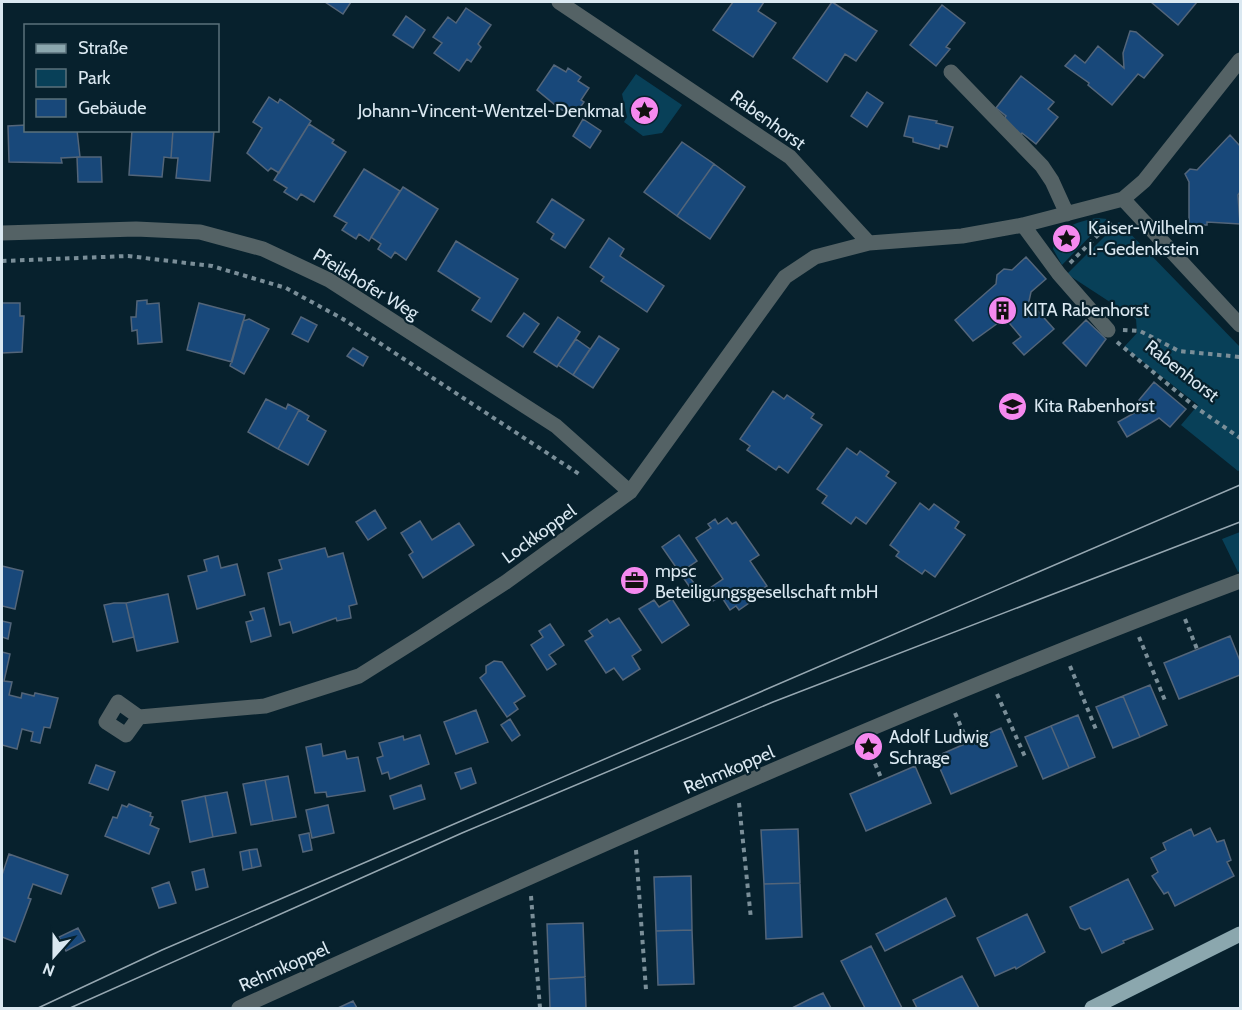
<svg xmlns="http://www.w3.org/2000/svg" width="1242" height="1010" font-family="Cabin,sans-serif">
<rect width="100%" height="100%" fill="#07212d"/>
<path fill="#084058" d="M636,74L682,105L662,133L643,136L624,122L627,117L622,94Z
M1097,218L1107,219L1062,265L1053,249C1058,227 1076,222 1097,218Z
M1119,222L1240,347V470L1238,471L1181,425L1198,405L1124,347L1137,333L1136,319L1067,274Z
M1240,532V571L1238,572L1222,539Z"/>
<path fill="#18487a" stroke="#536579" stroke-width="1.5" d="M325,2H351L343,14Z
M733,2H764L758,11L776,23L753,57L713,30Z
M832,2L877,31L856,61L845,54L827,82L793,58Z
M1151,2H1197L1178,25Z
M942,5L965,23L946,47L950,49L936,66L910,45Z
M466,8L491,25L478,44L481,47L471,62L467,59L459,71L434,53L442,43L433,37L448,17L456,23Z
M406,16L425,30L413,48L393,35Z
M1130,31L1136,32L1163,55L1144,78L1138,74L1112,105L1088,85L1089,83L1065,66L1075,55L1085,63L1098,46L1124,68L1123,53Z
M554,65L566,72L568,68L581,77L578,81L589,88L581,100L584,102L575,115L560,109L537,90Z
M1021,76L1054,102L1048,109L1058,117L1036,144L1022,133L1020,136L1002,122L1006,116L996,108Z
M867,92L883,103L867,127L851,116Z
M269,97L278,103L280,99L311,121L279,173L271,168L268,171L247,153L262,128L253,122Z
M909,116L937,121L936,123L953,127L947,147L940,145L939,149L913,142V138L904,136Z
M583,119L601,131L590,148L573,136Z
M309,124L334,140L332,143L346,152L314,202L301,194L297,200L284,192L287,188L274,180Z
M26,125V130H77L80,157L61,158L62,163L9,162L8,126Z
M132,130H173L171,158L164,157L162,177L129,175Z
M173,130H214L210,181L176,178L178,158H171Z
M1230,135L1240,146V192L1238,195L1240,224L1207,222V225H1189V182L1185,174L1190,169L1197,170Z
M682,142L714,164L677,216L644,192Z
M77,157H101L102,182H78Z
M714,164L745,187L710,239L677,216Z
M364,169L400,191L369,241L359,234L356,239L342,230L347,223L334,216Z
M403,187L438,209L406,260L395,252L391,258L378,249L381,244L371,237Z
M552,199L584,220L565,248L551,239L554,234L537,222Z
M609,238L624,249L620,256L664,286L647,312L601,281L604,277L590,267Z
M456,241L518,279L491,322L472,310L480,298L438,271Z
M1026,257L1046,279L1031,292L1029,301L1054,329L1024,355L1013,343L1021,337L1005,318L973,341L955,320L996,284L997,275L1004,269L1012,270Z
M147,300V304L159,303L162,342L138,344L137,330L132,331L131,317H136L137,301Z
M2,303H20V316H24L22,352L2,353Z
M199,303L245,315L232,362L187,350Z
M524,313L539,324L523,347L507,336Z
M301,317L317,325L308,342L292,334Z
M558,317L580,332L557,367L534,352Z
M249,319L269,329L244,374L230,366L243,321Z
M1086,320L1106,339L1086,366L1063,343Z
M599,336L619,349L593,388L573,375Z
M576,339L590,349L573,375L558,365Z
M353,348L368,357L363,366L347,356Z
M1154,382L1186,409L1170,427L1159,418L1127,437L1118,422L1145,407L1139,400Z
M773,391L784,399L787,395L814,414L811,418L822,425L788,473L779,466L776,470L747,450L750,446L740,439Z
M266,399L286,409L288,404L299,410L278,449L248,432Z
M299,410L309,416L307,420L326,431L308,465L278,449Z
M847,448L857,455L860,451L889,472L886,476L896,483L866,524L856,517L851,524L822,503L827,496L817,489Z
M920,503L929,510L934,504L959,522L955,528L965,535L935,577L925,570L922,574L896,556L899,552L890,545Z
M375,510L386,528L368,540L356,522Z
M727,518L732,524L736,522L759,555L750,561L767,586L747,599L749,603L739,610L736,606L730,610L721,596L713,601L707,590L723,579L696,538L711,528L708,524L711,522L715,519L718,524Z
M420,521L432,540L459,523L474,545L423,578L409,555L413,552L401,533Z
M679,535L697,561L684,570L694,583L689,586L662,547Z
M325,548L328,557L343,553L357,604L349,606L351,618L337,621L336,618L293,633L290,622L280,625L268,573L282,569L279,560Z
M218,556L221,568L237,564L245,595L197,609L188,576L207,571L204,560Z
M2,566L23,571L15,609L2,606Z
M168,594L178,642L137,651L126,603Z
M672,599L689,625L662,643L639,609L654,600L659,607Z
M114,603H126L134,637L113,642L104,605Z
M264,608L271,636L251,642L246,622L253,620L250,612Z
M619,618L641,650L632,656L640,669L623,680L614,668L606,673L585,641L593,636L589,631L607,619L610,623Z
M2,621L11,623L8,639L2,637Z
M550,624L564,645L549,655L556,664L547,670L531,645L543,637L539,631Z
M1230,636L1240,661V675L1179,699L1164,663Z
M2,652L10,654L4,681L12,682L9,695L21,698L22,693L34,696L35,693L58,698L50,728L44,727L40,743L31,741L33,732L22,729L17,749L2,745Z
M494,661L502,662L525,696L514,703L518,709L507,717L480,678L486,673V666Z
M1150,685L1167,725L1140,737L1123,696Z
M1123,696L1140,737L1113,748L1096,707Z
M476,710L488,742L456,754L444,722Z
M1078,715L1095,757L1069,768L1051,726Z
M510,719L520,735L512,741L501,725Z
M1051,726L1069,768L1043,779L1025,737Z
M1001,728L1017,766L951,794L935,757Z
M420,735L429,764L390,779L388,772L382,774L377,758L383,756L379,743L403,736L404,740Z
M321,744L323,756L345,751L347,759L358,757L365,791L327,797L326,792L315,793L306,747Z
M96,765L115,772L108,790L89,783Z
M915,766L931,803L866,831L850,794Z
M471,768L476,783L461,789L455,773Z
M288,776L296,817L273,821L265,780Z
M265,780L273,821L251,825L243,784Z
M421,785L425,799L394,809L390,796Z
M227,792L236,833L213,837L205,796Z
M205,796L213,837L190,842L182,801Z
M129,804L151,813L150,816L153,817L150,825L159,829L149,854L105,836L113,817L117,818L122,805L127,807Z
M328,805L334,833L312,838L306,810Z
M1210,828L1217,842L1224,840L1231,860L1227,862L1234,876L1175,906L1168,892L1164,894L1152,876L1158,872L1151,858L1166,850L1163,843L1191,829L1194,836Z
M798,829L800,883L764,884L761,830Z
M309,833L312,850L303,852L299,835Z
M257,849L261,866L252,868L249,850Z
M249,850L252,868L243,870L240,852Z
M9,854L68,875L61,894L33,884L28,898L31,899L15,942L2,937V875Z
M204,869L208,887L196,890L192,872Z
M691,876L692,930L656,931L654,877Z
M1128,879L1153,929L1123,941L1124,943L1102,953L1090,928L1085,930L1080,928L1070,907Z
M169,882L176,903L159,908L152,888Z
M800,883L802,937L766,939L764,884Z
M946,898L955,916L885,951L876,934Z
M1027,914L1045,952L1016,969L1015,967L995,976L977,938Z
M583,923L585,977L549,979L547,924Z
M78,928L85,941L66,951L59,937Z
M692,930L694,984L658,985L656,931Z
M871,946L902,1008H865L841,961Z
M962,976L979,1008H917L913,1000Z
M585,977L586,1008H550L549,979Z
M823,993L831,1008H792L812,998Z
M353,1001L357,1008H338Z"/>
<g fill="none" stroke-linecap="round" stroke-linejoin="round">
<path stroke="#7a8e98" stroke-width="4" stroke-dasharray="4.5 4.5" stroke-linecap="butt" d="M2,261L128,256L212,266L286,288L343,319L579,474
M1070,263L1111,222
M1123,330L1140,331L1179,351L1240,357
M1117,342L1194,406L1240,438
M1185,619L1197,649
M1139,637L1166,703
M1070,666L1097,732
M997,694L1026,759
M955,713L968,743
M868,747L882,780
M739,803L751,919
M636,850L646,990
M531,896L540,1008"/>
<path stroke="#546265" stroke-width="15" d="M559,2L790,157L869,243L962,236L1023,225L1123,199L1144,181L1240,60
M951,72L1042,166L1052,181L1067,214
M1123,199L1240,325
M1023,225L1059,274L1108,330
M2,233L136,229L200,232L263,249L329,280L556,426L630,492
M139,717L126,735L106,722L118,702L139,717L265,706L359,676L421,637L506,582L630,492L785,277L815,257L869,243
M239,1008C569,859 901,708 1240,581"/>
<path stroke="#8ba7ae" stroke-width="15" d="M1092,1008L1240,934"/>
<path stroke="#96a7b1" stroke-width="1.5" d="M38,1008L162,950L1240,485
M70,1008L462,833L773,702L1240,522"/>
</g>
<defs>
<symbol id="sight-disc" viewBox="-11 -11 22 22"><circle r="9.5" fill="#f589ef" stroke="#07212d"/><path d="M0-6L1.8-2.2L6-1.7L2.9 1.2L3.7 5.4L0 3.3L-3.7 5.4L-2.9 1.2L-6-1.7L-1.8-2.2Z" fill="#111"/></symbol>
<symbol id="building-disc" viewBox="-11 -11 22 22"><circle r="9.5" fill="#f589ef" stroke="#07212d"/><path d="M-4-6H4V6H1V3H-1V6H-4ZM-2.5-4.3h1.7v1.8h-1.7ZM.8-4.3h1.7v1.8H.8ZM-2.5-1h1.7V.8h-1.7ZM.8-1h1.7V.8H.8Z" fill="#111"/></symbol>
<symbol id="school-disc" viewBox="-11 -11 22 22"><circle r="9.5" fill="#f589ef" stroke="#07212d"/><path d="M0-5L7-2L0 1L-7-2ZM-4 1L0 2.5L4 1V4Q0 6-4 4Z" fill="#111"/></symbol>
<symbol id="office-disc" viewBox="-11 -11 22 22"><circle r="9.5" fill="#f589ef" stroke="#07212d"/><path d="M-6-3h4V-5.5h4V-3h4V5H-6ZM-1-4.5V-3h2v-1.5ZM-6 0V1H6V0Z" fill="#111"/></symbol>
</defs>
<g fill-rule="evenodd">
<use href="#sight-disc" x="628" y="94" width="33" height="33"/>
<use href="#sight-disc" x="1050" y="222" width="33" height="33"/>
<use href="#building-disc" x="986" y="294" width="33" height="33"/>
<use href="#school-disc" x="996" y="390" width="33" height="33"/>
<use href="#office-disc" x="618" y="564" width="33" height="33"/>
<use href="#sight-disc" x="852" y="730" width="33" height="33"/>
</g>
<g text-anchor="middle" stroke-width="4.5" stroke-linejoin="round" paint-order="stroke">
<g font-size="18" fill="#dae8f1" stroke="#07212d" text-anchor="start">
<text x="624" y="117" text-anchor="end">Johann-Vincent-Wentzel-Denkmal</text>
<text x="1088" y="234">Kaiser-Wilhelm<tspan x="1088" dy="21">I.-Gedenkstein</tspan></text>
<text x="1023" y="316">KITA Rabenhorst</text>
<text x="1034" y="412">Kita Rabenhorst</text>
<text x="655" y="577">mpsc<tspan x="655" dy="21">Beteiligungsgesellschaft mbH</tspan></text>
<text x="889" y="743">Adolf Ludwig<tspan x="889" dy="21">Schrage</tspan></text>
</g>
<g font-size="18" fill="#dae8f1" stroke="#07212d">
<text transform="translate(768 120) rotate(36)" y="6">Rabenhorst</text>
<text transform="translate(366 284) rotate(31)" y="6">Pfeilshofer Weg</text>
<text transform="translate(1182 371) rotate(38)" y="6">Rabenhorst</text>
<text transform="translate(539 534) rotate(-36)" y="6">Lockkoppel</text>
<text transform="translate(729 770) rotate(-23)" y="6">Rehmkoppel</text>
<text transform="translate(284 967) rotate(-24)" y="6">Rehmkoppel</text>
</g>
</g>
<rect width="1242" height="1010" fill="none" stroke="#dae8f1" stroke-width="6"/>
<rect x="24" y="24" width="195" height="108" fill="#07212d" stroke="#5b717b" stroke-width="1.5"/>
<rect x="36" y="44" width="30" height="9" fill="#8ba7ae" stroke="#5b717b" stroke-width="1.5"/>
<text x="78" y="54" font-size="18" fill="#dae8f1">Straße</text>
<rect x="36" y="69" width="30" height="18" fill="#084058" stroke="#5b717b" stroke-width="1.5"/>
<text x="78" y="84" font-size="18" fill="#dae8f1">Park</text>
<rect x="36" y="99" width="30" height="18" fill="#18487a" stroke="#5b717b" stroke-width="1.5"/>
<text x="78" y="114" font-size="18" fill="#dae8f1">Gebäude</text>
<g transform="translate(54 956) rotate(201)" stroke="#07212d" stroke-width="4.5" paint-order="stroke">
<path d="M0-4.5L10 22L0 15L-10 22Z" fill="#dae8f1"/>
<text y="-9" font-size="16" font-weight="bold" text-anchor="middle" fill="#dae8f1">N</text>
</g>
</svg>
